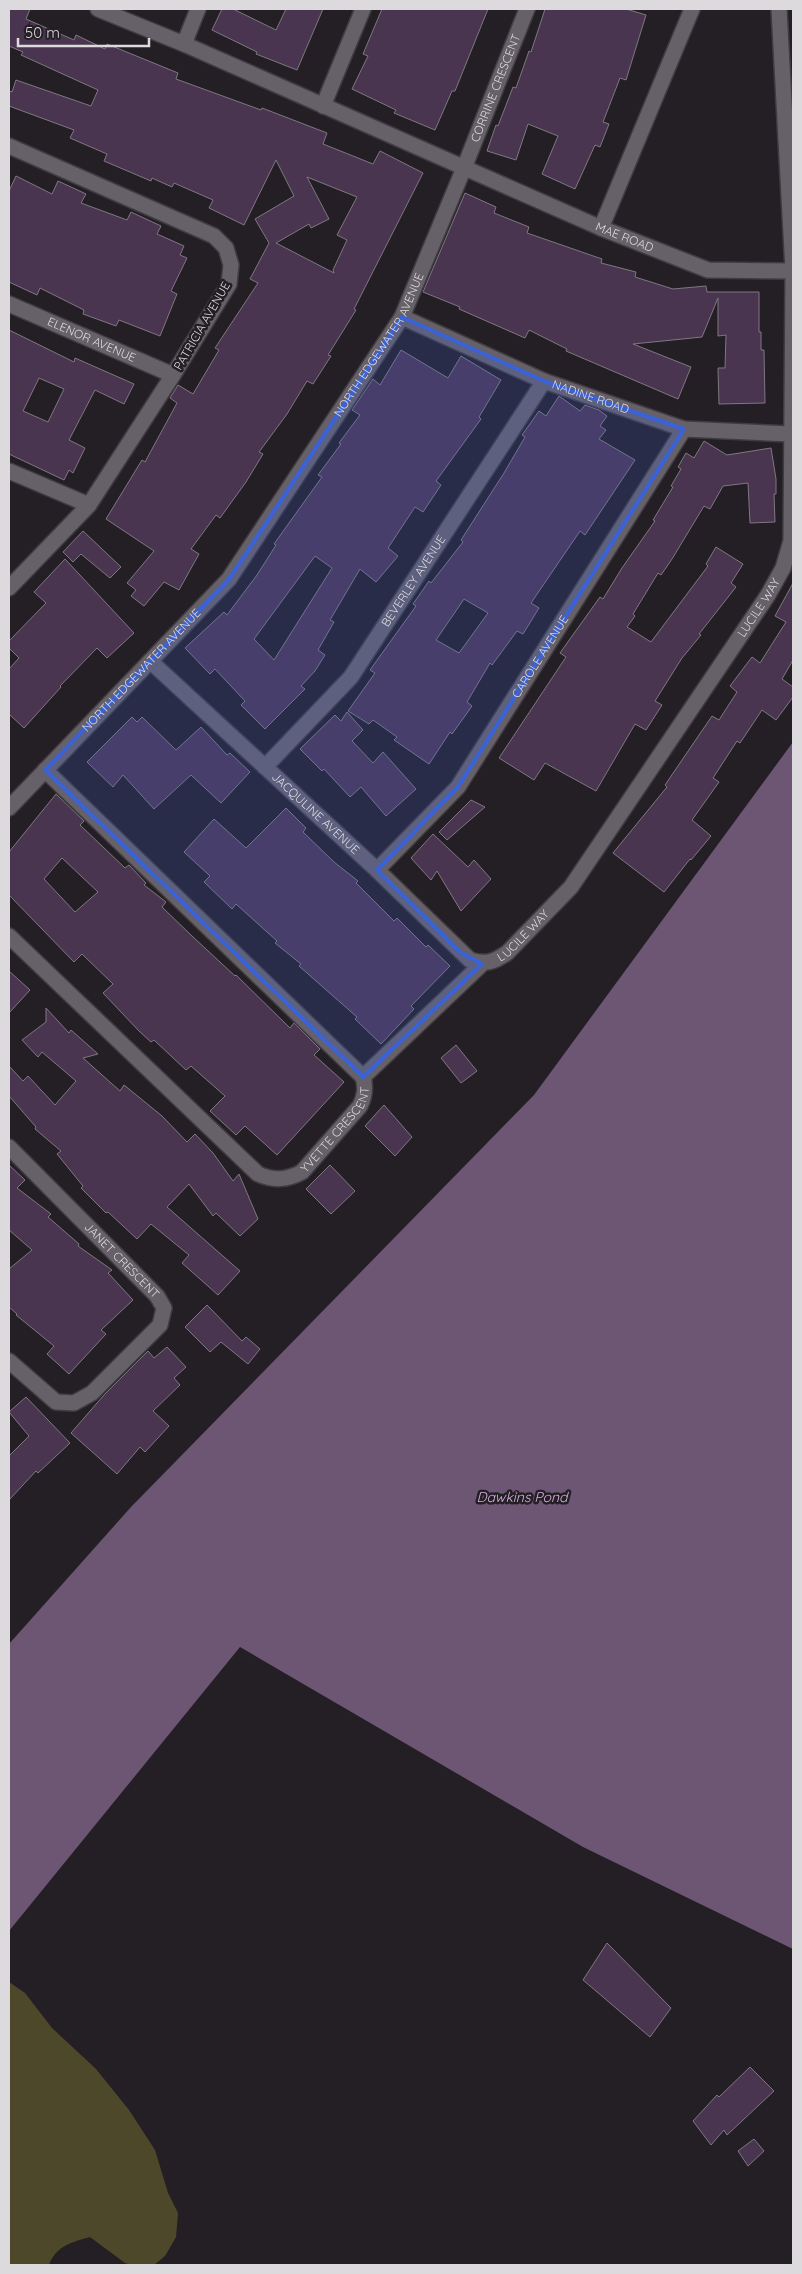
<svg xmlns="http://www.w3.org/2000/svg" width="802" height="2274" font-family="Quicksand,sans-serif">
<rect width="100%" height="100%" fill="#241f25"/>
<path fill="#4e482b" d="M9,1982L25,1993L52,2028L96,2069L129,2110L155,2150L168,2193L178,2213L176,2237L165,2256L154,2265H131L125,2263L90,2237C72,2242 56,2246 49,2265H9Z"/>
<path fill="#6d5673" d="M793,742V1949L583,1847L240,1647L9,1931V1644L131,1507L534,1095Z"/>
<path fill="#4a3550" stroke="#7e7880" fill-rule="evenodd" d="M9,9H30L26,19L74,40L76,35L105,49L107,44L178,73L176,79L261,110L262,108L327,133L323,144L373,164L380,151L423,173L354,309L356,310L328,355L331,356L313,384L307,381L287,414L259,452L263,454L246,482L220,518L216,515L191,549L199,554L179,590L164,582L144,606L131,596L136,590L127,583L154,551L106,519L142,460L145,462L177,403L170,398L178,385L193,394L219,350L215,348L258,283L250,279L269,243L255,219L294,196L276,160L244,225L209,208L213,200L174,183L172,187L152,178L151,181L104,161L107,154L70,138L74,130L9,106V91L12,92L16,80L91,106L98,90L21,55L23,52L9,46ZM307,177L357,197L337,235L347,240L333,270L334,273L276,243L309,224L311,228L329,219Z
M222,9H233L276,30L286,9H323L297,70L256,54L257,52L212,30Z
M382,9H488L455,91H452L435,130L394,113L396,110L352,89L368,56L363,54Z
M545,9H626L646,15L626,80L620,78L603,122L609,124L600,147L595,145L575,189L542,174L558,136L528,124L516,160L487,151L496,125L498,126L513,87L516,88L529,51L531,52Z
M16,176L52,194L58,181L86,194L81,203L127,220L131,212L161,226L157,234L184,246L180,255L187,258L171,291L177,294L160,336L119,320L116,326L83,314L84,310L40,288L37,295L9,282V191Z
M465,193L496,207L494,213L529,227L527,233L602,259L601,263L636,272L635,277L673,289L706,286L707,292H759V332H761V350H764L765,403L719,404L718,368H725L726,335L718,336V298L702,337L633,344L691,367L678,399L566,351L567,349L529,330L525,338L459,309L460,307L423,292Z
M9,330L74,362L75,358L134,384L124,404L95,390L69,440L85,448L73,473L69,470L64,480L9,454ZM39,378L64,389L48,422L23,411Z
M401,350L448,378L461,356L501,380L479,417L481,419L436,481L441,485L423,512L415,507L388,548L398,556L376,582L360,569L330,620L334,622L318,650L325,655L315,671L301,686L305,689L265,729L241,705L245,701L215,669L210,674L185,648L224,612L227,615L257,575L276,545L274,544L322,477L318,475L341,444L339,443L360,415L352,410L373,379L380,385ZM315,556L332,568L274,660L254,639Z
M559,396L580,411L585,405L599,410L607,416L600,426L606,430L599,439L635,460L585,535L580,531L531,603L539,608L523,634L517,631L492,665L490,663L467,702L472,706L452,734L450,732L429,764L394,740L397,737L373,720L369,724L348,711L375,673L370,670L416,606L413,604L429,581L431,583L463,542L461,540L504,473L525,437L522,435L539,411L546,416ZM464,599L488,613L459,653L436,640Z
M704,441L727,455L771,448L776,479V494H774L775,522L750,523L748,483L723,486L710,509L704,506L672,559L661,575L658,573L633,614L635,616L627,627L651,642L708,566L706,564L716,547L743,564L731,583L736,587L699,634L701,635L682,658L655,701L662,705L646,730L635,724L596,791L545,763L534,780L499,758L566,657L560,653L600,597L603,599L622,568L655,521L653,520L673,487L671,486L681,469L678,467L686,453L694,458Z
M83,531L121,567L110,578L81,554L73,562L63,552Z
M65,559L134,633L107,658L97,648L60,686L61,687L24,728L9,714V669L19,658L9,648V641L46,603L34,592Z
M793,583V660L782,679L793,687V697L776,720L762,710L740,743L737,741L713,778L719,782L692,820L711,836L691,860L690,859L664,892L613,853L667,787L665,785L712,716L719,720L737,692L730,686L752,657L760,663L786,622L775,616Z
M347,712L363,730L352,741L373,763L383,752L416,789L386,816L361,787L350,797L324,769L322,771L300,749L335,715L341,721Z
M132,717L137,722L142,717L176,750L201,727L227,755L230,753L250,772L221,803L191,775L154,809L123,775L113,787L87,762Z
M56,794L84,821L80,825L125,868L129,865L146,883L144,885L166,902L162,907L192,936L235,976L236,975L290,1028L294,1023L320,1049L314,1055L344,1082L277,1155L245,1126L236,1135L210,1111L225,1096L191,1066L186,1070L154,1040L151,1042L139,1031L103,993L113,984L82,954L74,962L9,895V852ZM62,858L98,892L75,912L44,879Z
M471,800L485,807L447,840L439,832Z
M286,808L306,828L303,832L334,862L358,881L356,883L394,921L397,918L426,947L428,945L450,966L411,1006L414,1009L381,1044L355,1019L357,1017L299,966L301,964L275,943L277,941L236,904L232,909L204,882L210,876L184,852L214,819L246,848Z
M433,834L468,867L474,860L491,879L461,911L437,871L431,880L411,858Z
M9,971L30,990L9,1013Z
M46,1008L69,1033L71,1030L98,1054L83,1058L120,1091L124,1085L162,1116L187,1142L195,1134L213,1153L233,1181L239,1174L258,1219L240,1236L216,1213L213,1216L189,1184L167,1207L240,1271L218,1295L182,1263L189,1255L151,1224L137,1239L108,1212L106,1213L81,1188L83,1186L57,1154L61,1151L35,1129L36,1127L9,1096V1066L23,1081L28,1076L55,1105L76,1081L42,1052L38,1057L22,1040L46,1022Z
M456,1045L477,1071L461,1083L441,1058Z
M384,1105L412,1137L395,1156L365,1126Z
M9,1165L25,1180L17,1188L51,1214L48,1217L79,1244L78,1246L112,1270L108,1273L133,1300L101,1330L106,1334L69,1374L47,1354L54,1346L16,1315L17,1314L9,1307V1269L32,1250L9,1230Z
M330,1165L355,1191L331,1214L306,1189Z
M207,1305L242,1341L246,1337L260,1349L248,1364L221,1342L210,1352L185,1327Z
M167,1347L186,1367L174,1378L180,1385L153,1411L169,1426L145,1452L140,1447L117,1474L71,1433L104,1395L148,1351L154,1358Z
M26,1397L70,1443L38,1473L36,1471L9,1500V1456L29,1436L9,1412Z
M607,1943L671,2008L650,2037L583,1980Z
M750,2067L774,2091L727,2135L724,2130L711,2145L693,2121L717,2095L719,2097Z
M754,2139L764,2151L748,2166L738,2151Z"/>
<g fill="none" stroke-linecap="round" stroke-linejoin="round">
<defs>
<g id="street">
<path id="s1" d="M98,9L184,44L601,228L708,270L793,271"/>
<path d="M184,44L198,9"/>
<path d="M323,106L363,9"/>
<path d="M9,146L214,236L226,248L231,265L229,284L173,375L89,505L9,588"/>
<path d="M601,228L692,9"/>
<path id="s2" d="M9,304L173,375"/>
<path id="s3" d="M402,317L544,381L684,429L791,434"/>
<path d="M9,471L89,505"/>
<path id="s4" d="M150,661L377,870L470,960C486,965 494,962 507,953L571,887L768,595L783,568L791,541L793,271L779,9"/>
<path id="s5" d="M265,767L351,677L544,381"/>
<path id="s6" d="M9,808L229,579L402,317L464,168L527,9"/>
<path id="s7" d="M377,870L458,787L684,429"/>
<path id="s8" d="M9,936L258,1174C274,1181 287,1180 302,1172L360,1106C365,1096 366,1088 363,1077L45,770"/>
<path d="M363,1077L482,964"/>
<path id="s9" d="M9,1147L157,1296L164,1308L160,1325L92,1393L74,1403L56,1402L9,1361"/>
</g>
</defs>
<use href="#street" stroke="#3f3b40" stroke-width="18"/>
<use href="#street" stroke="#666068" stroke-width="15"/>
</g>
<path fill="#3a63d9" fill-opacity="0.2" stroke="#3a63d9" stroke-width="4" stroke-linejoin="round" d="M402,317L544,381L684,429L458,787L377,870L460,952L482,964L363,1077L45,770L229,579Z"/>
<g text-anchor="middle" stroke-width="5" stroke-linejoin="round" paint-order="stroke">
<g font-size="12" fill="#dddade" stroke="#241f25">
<text dy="4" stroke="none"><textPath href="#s6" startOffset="879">CORRINE CRESCENT</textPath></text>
<text dy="4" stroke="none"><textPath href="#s1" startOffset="574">MAE ROAD</textPath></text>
<text transform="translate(202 326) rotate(-60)" y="4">PATRICIA AVENUE</text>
<text dy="4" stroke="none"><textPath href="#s2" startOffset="90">ELENOR AVENUE</textPath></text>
<text dy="4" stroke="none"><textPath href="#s6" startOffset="596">NORTH EDGEWATER AVENUE</textPath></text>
<text dy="4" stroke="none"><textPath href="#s3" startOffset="205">NADINE ROAD</textPath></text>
<text dy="4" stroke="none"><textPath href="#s5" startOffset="239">BEVERLEY AVENUE</textPath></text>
<text dy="4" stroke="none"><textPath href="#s4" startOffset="906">LUCILE WAY</textPath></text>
<text dy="4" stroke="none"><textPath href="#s7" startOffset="270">CAROLE AVENUE</textPath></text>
<text dy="4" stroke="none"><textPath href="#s6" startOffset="191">NORTH EDGEWATER AVENUE</textPath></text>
<text dy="4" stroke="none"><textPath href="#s4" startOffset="225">JACQULINE AVENUE</textPath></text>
<text dy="4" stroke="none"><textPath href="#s4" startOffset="501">LUCILE WAY</textPath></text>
<text dy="4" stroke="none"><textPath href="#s8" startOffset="445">YVETTE CRESCENT</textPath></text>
<text dy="4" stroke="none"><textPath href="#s9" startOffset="160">JANET CRESCENT</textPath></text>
</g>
<g font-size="14" font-style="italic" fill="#d9b1e4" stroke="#241f25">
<text x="522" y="1502">Dawkins Pond</text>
</g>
</g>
<rect width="802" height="2274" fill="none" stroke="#dddade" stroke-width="20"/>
<path d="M18 38v8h131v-8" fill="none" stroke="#dddade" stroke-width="2.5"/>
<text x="25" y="38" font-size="15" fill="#dddade" stroke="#241f25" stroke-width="4" paint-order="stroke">50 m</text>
</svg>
